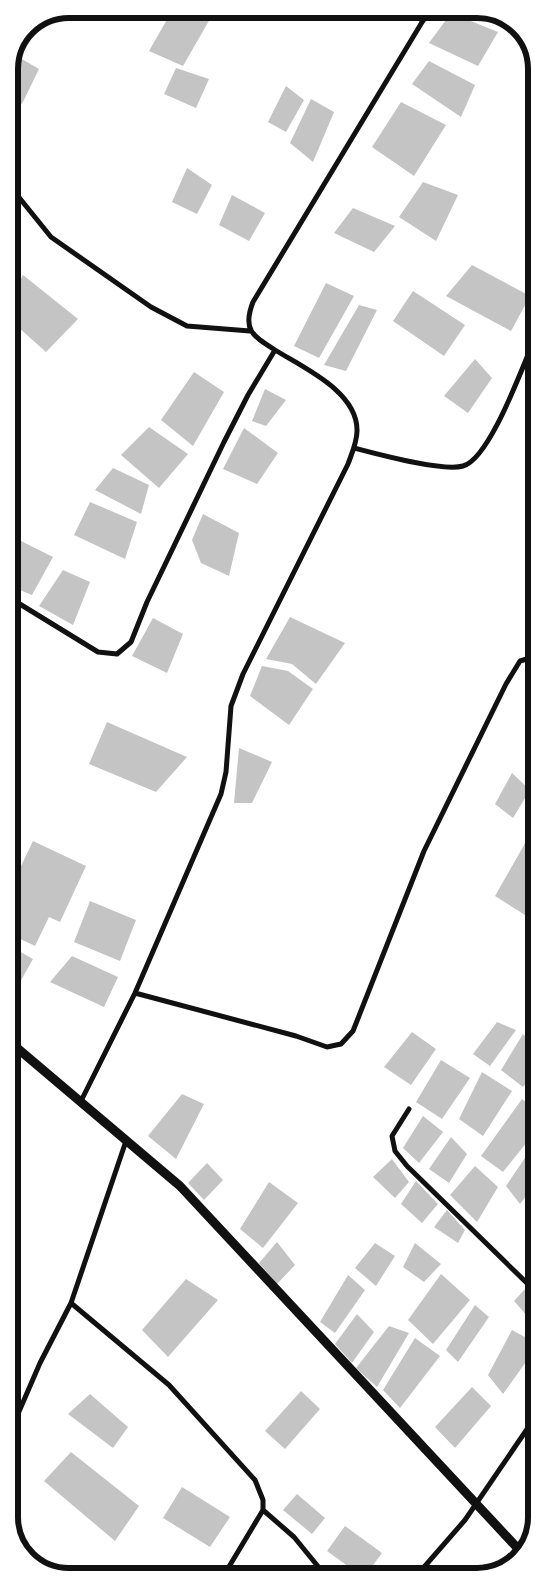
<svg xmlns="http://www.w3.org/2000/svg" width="545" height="1585" font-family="'Noto Sans',sans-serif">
<rect width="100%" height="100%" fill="#fff"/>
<path fill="#c4c4c4" d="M173,9H193L210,19L183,66L149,51Z
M451,13L498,32L478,66L429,43Z
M15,55L39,69L22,104L9,93V66Z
M429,61L475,85L461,117L412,84Z
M176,68L209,79L196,108L164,94Z
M286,86L304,100L286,132L268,122Z
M311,99L334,112L313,162L290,143Z
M401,102L446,125L414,176L372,147Z
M534,131V157L525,151Z
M187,168L212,185L197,214L172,202Z
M423,182L458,195L436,241L399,217Z
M232,195L265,213L249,241L219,225Z
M353,208L395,226L374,252L334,233Z
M472,265L530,296L511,331L446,296Z
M9,270L16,277L9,285Z
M23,275L78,319L46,352L9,319V301Z
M326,283L354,296L319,358L294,346Z
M413,291L465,325L444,356L393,321Z
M359,305L377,310L346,371L324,365Z
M475,359L492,378L468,413L444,396Z
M194,372L224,392L193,446L161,420Z
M265,389L286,400L266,426L252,421Z
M149,427L188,454L159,488L121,455Z
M244,428L278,453L257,484L223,469Z
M113,468L149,485L141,514L95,490Z
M90,502L137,522L125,559L74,535Z
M203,514L239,533L229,576L201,563L192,540Z
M19,540L53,557L32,595L10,586V557Z
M63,570L90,582L73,625L39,606Z
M290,617L345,643L316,684L292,664L266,659Z
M153,618L183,634L167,673L132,656Z
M262,666L288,671L313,689L289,725L250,696Z
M107,722L187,757L156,792L89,764Z
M239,748L272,762L252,803H234Z
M512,773L530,790L513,818L495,804Z
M535,803V819L529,816Z
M528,838L535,843V898L525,915L495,896Z
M33,841L86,866L60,922L49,917L35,946L10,934V889Z
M90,901L136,920L120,961L74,942Z
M10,946L33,959L10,1000Z
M72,956L118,977L104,1007L50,982Z
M497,1022L516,1030L490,1066L473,1054Z
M412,1032L436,1049L411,1085L384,1067Z
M523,1034L536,1048V1070L523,1087L501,1070Z
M441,1060L470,1078L442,1119L416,1102Z
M482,1072L512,1091L483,1136L459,1119Z
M182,1094L204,1104L176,1159L148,1136Z
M522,1099L536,1110V1131L503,1172L481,1156Z
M423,1116L443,1132L419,1163L403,1148Z
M451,1137L467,1154L449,1183L429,1169Z
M531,1149L536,1153V1183L520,1204L506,1186Z
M392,1159L409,1182L395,1198L373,1177Z
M207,1163L223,1180L204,1200L188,1183Z
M475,1166L498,1187L477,1222L450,1195Z
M416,1181L438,1204L422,1223L401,1204Z
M269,1182L298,1203L263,1248L240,1229Z
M536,1197V1218L526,1210Z
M447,1210L465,1230L458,1243L434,1227Z
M277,1242L295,1265L277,1284L259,1263Z
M375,1243L395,1256L376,1286L355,1268Z
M415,1243L441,1264L424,1282L403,1267Z
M536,1271V1281L530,1275Z
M441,1274L470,1300L433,1344L408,1320Z
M348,1275L365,1290L335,1333L320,1322Z
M186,1279L218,1300L168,1357L142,1330Z
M525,1289L536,1300V1326L514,1301Z
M475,1305L489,1317L458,1362L446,1350Z
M357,1314L374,1332L352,1363L335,1344Z
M389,1326L409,1333L377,1387L356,1368Z
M512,1330L536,1343V1348L503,1394L488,1375Z
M415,1338L440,1356L400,1408L383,1390Z
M472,1387L491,1406L455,1448L435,1427Z
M301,1391L320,1409L285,1449L265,1431Z
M90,1394L128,1427L113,1448L68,1414Z
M71,1452L139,1506L115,1541L44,1481Z
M182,1487L230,1517L210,1547L163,1518Z
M297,1494L325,1518L312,1534L283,1510Z
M345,1526L382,1553L366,1575H360L327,1551Z"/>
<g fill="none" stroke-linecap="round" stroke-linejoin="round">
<path stroke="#111" stroke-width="5" d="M407,9L423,21
M9,185L51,237L151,307L187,326L250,331
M354,448C377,454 442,472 463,466C490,459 523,365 535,338
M10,598L98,652L117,654L131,642L147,602L224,442L248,395L275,350C253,336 242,330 253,302L430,9
M135,993L296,1036L327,1047L341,1044L353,1031L424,851L506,684L520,661L530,658L535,661
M80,1103L135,993L221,794L226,772L231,706L243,674L348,464C352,453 357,442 357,431C358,392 304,368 275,350
M409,1109L392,1136L395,1151L407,1166L536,1292
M71,1303L169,1385L255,1480L263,1500V1510L224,1575
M11,1430L40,1363L71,1303L126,1141
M263,1510L294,1537L325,1575
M418,1574L465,1520L536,1416"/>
<path stroke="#111" stroke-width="9" d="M10,1042L180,1186L523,1554"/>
</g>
<path d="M0 0H545V1585H0ZM69 18H477A51 51 0 0 1 528 69V1517A51 51 0 0 1 477 1568H69A51 51 0 0 1 18 1517V69A51 51 0 0 1 69 18Z" fill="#fff" fill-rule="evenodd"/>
<path fill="none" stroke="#111" stroke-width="6" d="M69 18H477A51 51 0 0 1 528 69V1517A51 51 0 0 1 477 1568H69A51 51 0 0 1 18 1517V69A51 51 0 0 1 69 18Z"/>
</svg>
